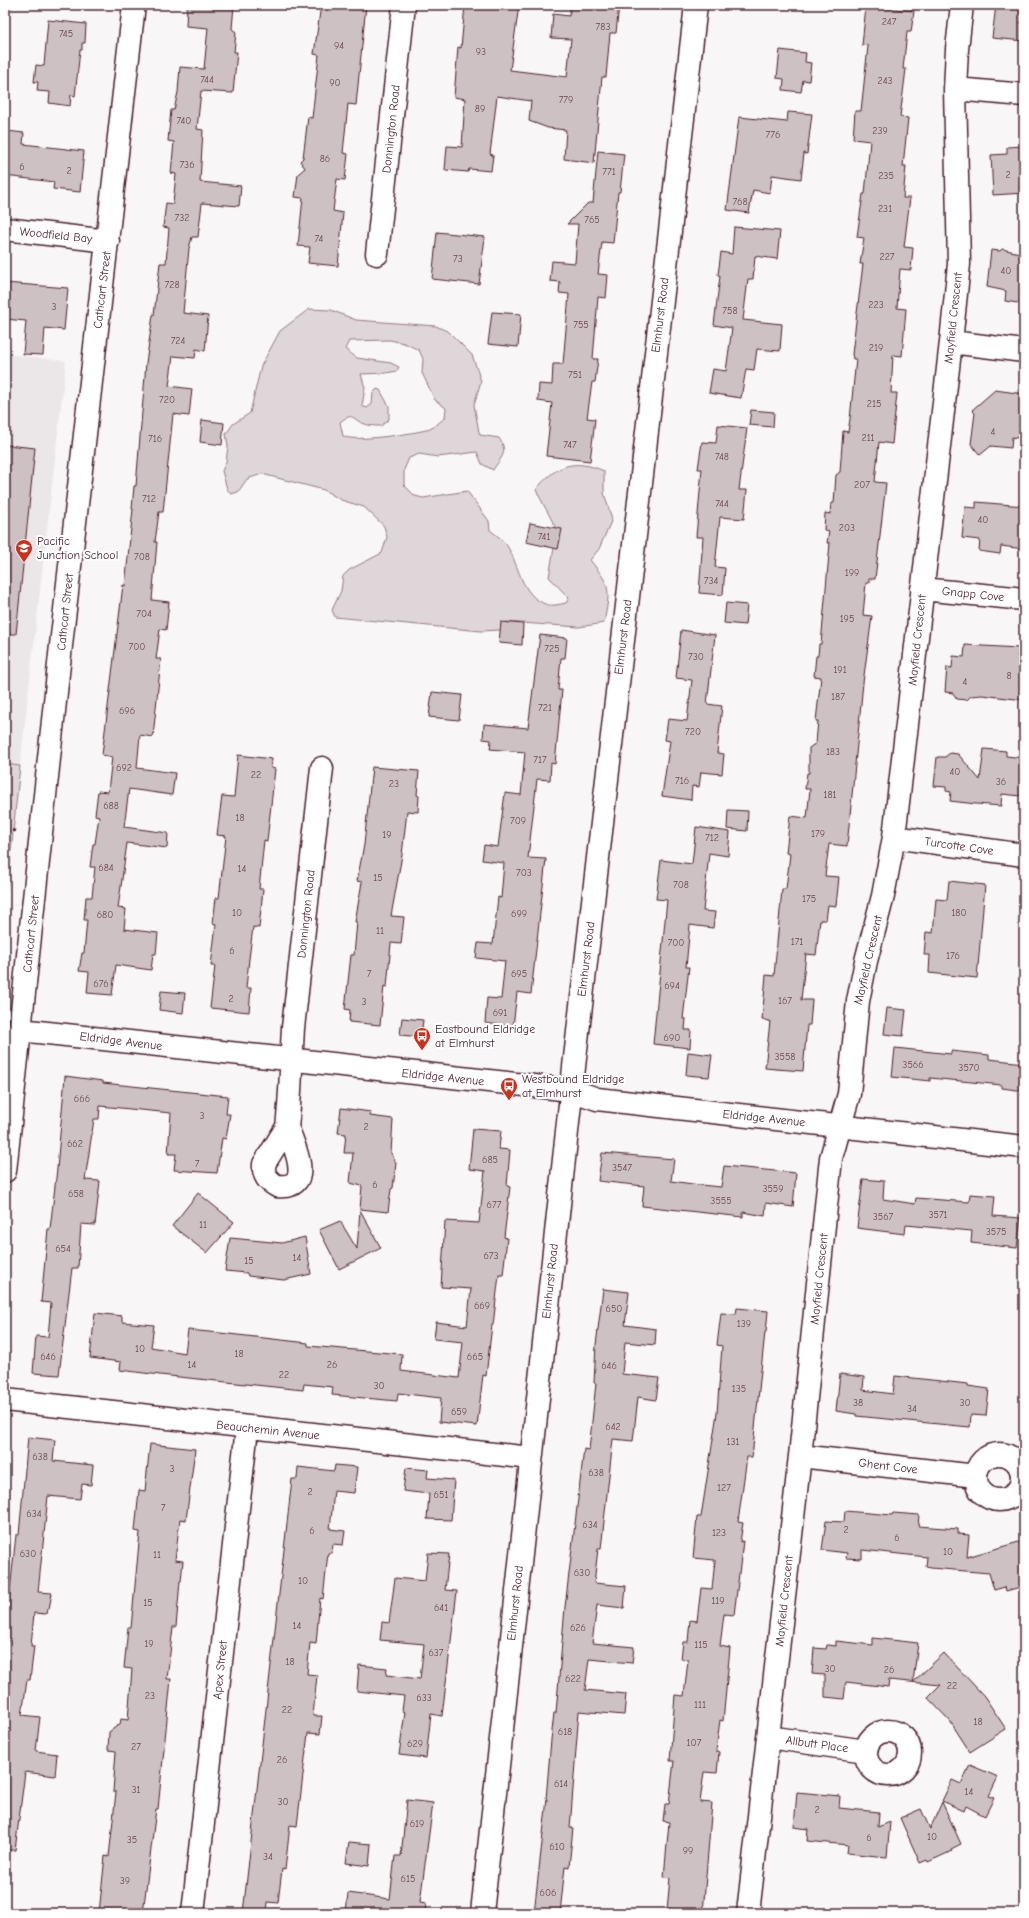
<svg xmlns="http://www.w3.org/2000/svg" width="1029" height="1918" font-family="'Comic Neue',sans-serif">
<rect width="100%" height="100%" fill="#f8f6f7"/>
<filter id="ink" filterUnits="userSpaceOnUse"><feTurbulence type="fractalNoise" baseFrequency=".025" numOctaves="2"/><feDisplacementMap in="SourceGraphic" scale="8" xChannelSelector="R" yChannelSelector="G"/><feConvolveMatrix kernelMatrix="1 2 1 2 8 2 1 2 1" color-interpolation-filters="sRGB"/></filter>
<g filter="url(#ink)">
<path fill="#ebe6e8" d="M5,354L66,361L20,766L5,764Z"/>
<path fill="#ded6d9" stroke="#947a82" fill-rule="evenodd" d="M309,309L331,310L356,320L436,326L449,332L472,355L481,381L474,405L479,432L480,435L499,438C509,453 501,457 493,470L482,464L477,452L438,457L419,454L409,458L404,470V485L415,496L423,498L467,491L489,521L490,530C495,534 501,538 505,543C520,563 519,596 548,605C553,606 561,604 566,603L569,598L549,577L557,530L536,490C555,465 574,458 604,471V493L612,519L599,549L590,560C612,587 610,590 604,623L579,627L506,622L500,630L481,631L335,617L332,610L341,591L343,576L349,570L382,553L387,537L384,526L364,507L341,500L324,490L262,474L247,479L238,492L231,494L227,489L222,471L226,462L228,446L226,434L233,424L250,413L261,366L280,331ZM390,340L404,343L419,350L423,359L422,373L435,400L446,408L445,418C440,421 435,427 430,429C417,433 352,443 343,436L340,422C354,411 352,420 365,424C370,426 376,426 381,426L389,419V406L380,390L377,389L373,393L372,404L367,408L362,406L365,388L361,374L386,373L397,371L399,367L391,363L357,358L345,349L349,341Z
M5,764L20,766L7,890H5Z"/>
<path fill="#cdc1c4" stroke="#4a1f2b" d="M187,5H234L232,29L236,32L234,52H237L233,93L201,91L197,129L203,130L200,182L241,186L239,206L202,203L198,237H192L189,248L183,313L208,316L205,351L196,349L195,358L173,356L169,386L192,389L189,416L173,414L163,512H159L155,542H157L152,600L169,602L166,630L160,629L156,659H161L153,737L140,735L137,768L175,773L172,795L129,789L124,827L168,833L167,848L127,843L118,908L126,909L124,929L158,933L156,954H153L151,970L116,965L112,995L87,993L89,972L79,971L82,953H84L87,920H84L86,897H92L95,867H90L93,844H95L99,816L95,815L98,791L108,792L112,757L102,755L123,585L125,586L133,509H132L134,486H136L146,363L153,315H154L160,263H166L169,228L163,227L166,203L173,204L176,174L171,173L174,142L168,141L171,110H174L178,92L180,67L204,69L208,28L186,26Z
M321,5H366L356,105L348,104L343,153L348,154L345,180L337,179L333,211L343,213L338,266L308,263L310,247L298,246L303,198L295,197L298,174L305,168L300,161L303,158L308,117L312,118L319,55L314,54Z
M465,5H519L510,70L567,77L571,39L551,38L553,14L569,16L571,5H619L616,33H610L606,77H602L594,163L564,159L566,130L548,128L529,121L531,101L497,96L490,154L493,155L491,171L469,169L468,172L445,170L447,146L462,147L465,99L454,97L458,47L461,48Z
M996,5H1024V41L992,38Z
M866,6L914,11L911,32H907L903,69H906L900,117L908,118L903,166H906L903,198H910L904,247L913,248L911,270L900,269L897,308L906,309L902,356L893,355L891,393H897L892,444L879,442L875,482L886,483L875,579H869V583H866L863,615L872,616L863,683L847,846L829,844L825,876L839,877L836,906L828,905L826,920H820L816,955L806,954L801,1000H812L810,1025H807L803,1071L776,1069L765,1068L770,1021L762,1020L766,975L774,976L782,889H786L790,854L786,853L790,816L807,818L810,789H805L807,773H809V748L816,743L818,721H816L821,677L814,676L816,656H818L819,644H821L830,543H827L829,531L824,530L825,513L830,514L831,503H834L836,475L840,472L843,431L848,432L850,419L856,359H853L852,354L863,264H860L864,238L857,237L863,194H865L870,141L853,139L855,111H861L868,46L862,45Z
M48,20L86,24L85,43H82V50H80L75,96L71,95L70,106L49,103L50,92L37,91L38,82H34L36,65L44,66Z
M780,50L806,53L805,62L811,63L809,81L803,80L801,92L783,90L784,79L777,78Z
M788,112L812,114L807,154L804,153L801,179L772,175L770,193L753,190L749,213L727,210L739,117L787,122Z
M7,131L24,133L23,144L84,151L80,192L53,189L54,182L5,176Z
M1024,146V193L993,195L991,155L1007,154V147Z
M598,151L624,154L620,192H618L613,243L602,242L598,274L608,275L606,298L598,297L593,359H598L595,382H592L587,418L595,419L590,461L546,456L552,403L538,401L539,384L552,385L553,364H563L569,294L559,293L560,282L550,281L552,261L575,263L578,224H567L588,203H593Z
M734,227L780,231L777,259L755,256L753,279H748L743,320L782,324L780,351L757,349L754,370L746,369L741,398L709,393L713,369L726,371L732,328L714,325L720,276L718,275L721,252L732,254Z
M437,232L485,237L479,284L432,279Z
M1002,249L1024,254V304L1005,301L1006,291L987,287L991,250L1000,251Z
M5,283L68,288L64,330L45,328L43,355L23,354L26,321L5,319Z
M492,312L521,314L518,347L488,344Z
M995,390L1024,394V439L1012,437L1011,448L991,446L980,455L971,444L975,413L972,410Z
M751,410L774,412L773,427L749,425Z
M202,420L224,423L222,445L200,442Z
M718,425L747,428L739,490H747L744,519L720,517L715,567L725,568L723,595L699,593L703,537H696L702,469H698L702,442L716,443Z
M7,445L35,448L16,634H5V461Z
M976,502L1024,506V549L1001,546L1000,554L979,551L980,540L962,538L965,507L976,508Z
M530,523L562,529L558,549L526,542Z
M726,603L747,605L745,625L724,623Z
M501,622L523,624L522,645L499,643Z
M681,630L715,635L707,704L722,706L717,753L724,754L722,774L701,772L699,787L692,786L691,800L662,796L670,741L665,740L668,719L687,721L692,680L676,678Z
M540,635L567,638L565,658H561L558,690H562L555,764L551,763L550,780L537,779L528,858L546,859L531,994L517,992L513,1027L485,1023L487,998L501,999L505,961L476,958L478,943L493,944L498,897L501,898L504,863L482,860L484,845L498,847L505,793L521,795L525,752L490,749L491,740L483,739L484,724L528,728Z
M965,645L1019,648L1018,657H1024V700L982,695L971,696L967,700L957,699L953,693L945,692L947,667L952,668L953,656L964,657Z
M432,692L462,695L459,720L429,717Z
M984,749L1006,751V756L1024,758L1021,796L1002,794L1001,804L1002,806L976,804L950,801L951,792L946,791V787L934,786L937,757H945L950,753L958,754L980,780Z
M238,755L272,759L271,768L275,769L267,841L264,840L259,889H263L259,928L253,927L249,959L246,988H251L249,1012L210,1008L215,966H211L216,924L213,923L216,898H219L226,836L217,835L222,796L234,797Z
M372,767L419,771L417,795L419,796L418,812L407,811L402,855L391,916L404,917L401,944L391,943L387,987L384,986L380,1025L349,1022L350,1010L345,1009L351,955H354L357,922H355L362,882L357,881L364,845Z
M728,810L748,811L747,831L727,829Z
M696,827L730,832L728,856L709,853L703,911L715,912L713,928L690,925L686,967H689L683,1019H686L685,1030H691L690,1048L653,1044L667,900L656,899L661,860L692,864Z
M949,881L985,885L977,978L929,973L930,955H924L926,932L933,933L936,899L947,900Z
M161,991L185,993L183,1013L159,1010Z
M887,1008L906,1010L903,1036L884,1034Z
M402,1018L423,1020L421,1037L400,1035Z
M895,1048L951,1054V1051L989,1055V1059L1024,1063V1091L1002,1088V1085L930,1078V1081L892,1077Z
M688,1052L712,1055L709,1077L686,1075Z
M65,1076L103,1081V1083L228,1096L226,1114H230L226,1139L222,1138L217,1173L174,1170L176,1154H168L171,1113L100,1106L99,1119H94L85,1180L100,1181L95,1225L81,1224L78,1268H72L59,1375L33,1373L36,1336L48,1337L51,1303L41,1302L48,1229H50L57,1169Z
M341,1108L371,1112L370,1116L393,1119L391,1153L396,1163L393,1188L391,1189L388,1212L360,1209L362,1186L350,1183L353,1153H344L346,1134L338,1133Z
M473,1129L501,1131L499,1149L510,1150L507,1186L510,1187L504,1237L507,1238L503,1275H499L493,1325H492L486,1376L483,1375L477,1426L439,1422L441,1398L398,1393L397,1401L332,1395L333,1387L304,1384L303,1390L160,1375L120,1370L121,1362L90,1358L95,1313L122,1316V1322L154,1325L151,1347L185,1353L188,1330L220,1333L308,1343V1346L402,1354L401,1371L459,1378L463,1342L434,1339L436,1322L467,1326L471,1289L441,1287L445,1221L479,1223L485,1171L469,1169Z
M602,1153L674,1159L671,1181L700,1185L721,1187L724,1166L796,1173L793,1207L766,1203L765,1216L743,1212V1217L642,1206L644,1186L598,1181Z
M863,1179L884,1181L883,1199L915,1204L916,1198L969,1202L970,1194L995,1196L993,1216L1021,1218L1017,1248L971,1243L972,1231L906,1225L905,1234L857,1228Z
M198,1193L234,1222L207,1253L172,1226Z
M360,1210L381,1248L339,1269L319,1230L340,1221L357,1249Z
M305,1237L311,1274L284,1280L248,1276L247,1273L225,1271L230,1238L282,1243Z
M603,1289L629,1292L625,1325L656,1329L655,1345L625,1342L622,1374L659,1378L656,1400L638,1397L633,1441L613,1439L601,1549H598L594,1583L626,1586L624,1608L597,1605L592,1643L634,1647L632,1663L589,1659L585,1690L626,1694L624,1715L579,1711L570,1828H573L569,1867L565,1866L560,1913H534L547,1799H546L551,1740L554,1713H556L565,1607L584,1449L589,1450L596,1383H594L596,1345Z
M737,1308L768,1311L766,1332H765L752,1457H747L738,1522L743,1523L740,1542L743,1541L734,1615L724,1614L720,1646L730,1648L723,1721L720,1720L716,1751L719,1752L717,1773L704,1772L700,1802L712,1803L703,1913H676V1911L667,1910L670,1878L664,1877L669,1822L663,1821L665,1804H669L674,1761H670L675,1695L684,1696L688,1660L681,1659L683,1642H688L690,1620L697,1621L701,1588L712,1589L715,1560L693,1558L697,1517H701L717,1413L722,1346L717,1345L721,1313L736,1314Z
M840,1374L864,1377L863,1390L893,1394L895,1376L968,1384V1386L989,1389L986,1416L971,1415L970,1427L856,1416V1414L836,1411Z
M28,1437L55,1440L53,1461L93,1465L91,1485L82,1484L80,1499L48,1496L38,1592L52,1593L49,1609H47L46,1614L34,1613L31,1646H34L30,1680H27L22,1715L40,1717L36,1751L57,1754L55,1776L25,1772L15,1850H5V1638L16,1535H19Z
M150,1444L195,1449L186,1520L180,1519L175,1560L183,1561L181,1581H180L176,1627H173L167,1679H171L158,1809H156L143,1913H99L105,1856L109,1857L116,1792H113L116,1751L108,1750L109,1732L120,1724L121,1719L128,1720L132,1669L124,1668L128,1628H131L140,1532L135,1531L139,1490L145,1491Z
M335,1465L357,1467L354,1493L334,1491L330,1529L345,1531L343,1545L333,1544L332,1553H328L323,1599L320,1598L316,1644L310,1643L307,1674L317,1675L313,1716H322L320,1734L308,1733L297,1826L290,1825L285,1870L282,1869L278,1903L268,1902L267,1913H243L292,1479H297L298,1467L334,1471Z
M406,1468L428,1470L427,1478L454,1480L451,1520L427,1519L429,1494L403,1491Z
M845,1511L892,1515L893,1513L919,1515L918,1526L958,1529V1534L969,1535L967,1557L1022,1541L1024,1549V1586L1006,1591L1005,1587L994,1590L989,1573L931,1568L926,1567L927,1557L862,1550V1559L846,1558L847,1553L822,1550L826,1521L844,1522Z
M428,1553L449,1554L445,1590L457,1591L442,1716L431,1714L426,1758L399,1755L405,1712L402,1711L404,1696L357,1691L359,1665L387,1668L386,1675L420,1679L424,1644L380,1640L382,1622L389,1623L395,1578L425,1581Z
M873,1638L918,1643L913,1682L944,1653L984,1696L1006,1729L970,1752L950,1721L928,1698L941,1685L889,1680L888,1687L846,1682L844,1699L825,1697V1675L812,1674L814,1648L826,1649L827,1645L836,1646V1641L873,1645Z
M970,1765L998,1777L989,1796L994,1798L985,1816L966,1806L964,1811L942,1801L952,1780L961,1784Z
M797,1792L840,1796L839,1808L879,1812L878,1827L890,1822L887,1857L847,1853L848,1845L807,1841L808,1829L794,1827Z
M407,1800L433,1803L420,1902L426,1903L425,1913H346L348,1893L390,1899L395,1856H401Z
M942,1802L961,1844L951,1849L952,1851L928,1862L927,1860L920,1863L900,1818L921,1809L930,1829Z
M349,1842L371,1844L369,1866L346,1863Z"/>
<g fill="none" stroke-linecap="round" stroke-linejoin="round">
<defs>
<path id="street" d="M955,89L1024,95
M5,229L108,241
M377,254L404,5
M951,342L1024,351
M922,589L1024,599
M894,837L1024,855
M287,1127C291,1094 291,1061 293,1028L322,768
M287,1127C294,1146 316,1190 277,1186C267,1181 263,1174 264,1164Z
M5,1171L62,636L134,5
M5,1400L531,1458
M976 1477a23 23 0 1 1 46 0a23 23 0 1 1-46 0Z
M800,1456L976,1476
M866 1753a22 22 0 1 1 44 0a22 22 0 1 1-44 0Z
M768,1737L866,1751
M193,1913L247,1428
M748,1913L800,1456L831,1158L849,1094L858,1001L866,961L883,896L894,837L951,342L959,264L955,89L957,49L962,5"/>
<path id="secondary" d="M20,1030L571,1090L597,1099L1024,1147
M482,1913L575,1058L696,5"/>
</defs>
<use href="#street" stroke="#4a1f2b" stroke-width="25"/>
<use href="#secondary" stroke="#4a1f2b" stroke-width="25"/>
<path stroke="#4a1f2b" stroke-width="2.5" stroke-dasharray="4 3" stroke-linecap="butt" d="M5,830L17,831"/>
<use href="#street" stroke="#fff" stroke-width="22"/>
<use href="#secondary" stroke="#fff" stroke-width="22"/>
</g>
</g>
<defs>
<symbol id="school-pin" viewBox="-11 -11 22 30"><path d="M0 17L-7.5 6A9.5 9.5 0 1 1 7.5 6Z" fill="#c8321e" stroke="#fff"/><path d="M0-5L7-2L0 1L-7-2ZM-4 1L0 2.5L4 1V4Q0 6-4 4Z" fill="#fff"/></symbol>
<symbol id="bus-pin" viewBox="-11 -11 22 30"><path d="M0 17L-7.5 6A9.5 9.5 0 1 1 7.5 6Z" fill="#c8321e" stroke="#fff"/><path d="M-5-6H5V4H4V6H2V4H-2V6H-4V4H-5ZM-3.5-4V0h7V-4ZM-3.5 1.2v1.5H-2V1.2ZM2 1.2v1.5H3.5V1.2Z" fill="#fff"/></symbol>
</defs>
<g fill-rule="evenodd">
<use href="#school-pin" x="14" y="538" width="20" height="27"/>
<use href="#bus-pin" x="412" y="1026" width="20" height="27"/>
<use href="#bus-pin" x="499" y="1076" width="20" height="27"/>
</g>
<g text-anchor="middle" stroke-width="4" stroke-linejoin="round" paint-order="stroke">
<g font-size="10" fill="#6b4851">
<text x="889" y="25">247</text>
<text x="603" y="30">783</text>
<text x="66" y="37">745</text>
<text x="339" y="49">94</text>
<text x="481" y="55">93</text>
<text x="207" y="83">744</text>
<text x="885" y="84">243</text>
<text x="335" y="86">90</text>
<text x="566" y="103">779</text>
<text x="480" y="112">89</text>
<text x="184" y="124">740</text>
<text x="880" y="134">239</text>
<text x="773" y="138">776</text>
<text x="325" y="162">86</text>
<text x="187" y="168">736</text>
<text x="22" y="170">6</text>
<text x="69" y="174">2</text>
<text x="609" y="175">771</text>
<text x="1008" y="178">2</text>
<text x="886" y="179">235</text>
<text x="740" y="205">768</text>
<text x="885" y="212">231</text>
<text x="182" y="221">732</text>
<text x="592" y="223">765</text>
<text x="319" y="242">74</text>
<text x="887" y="260">227</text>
<text x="458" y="262">73</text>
<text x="1006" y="274">40</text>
<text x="172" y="288">728</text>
<text x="876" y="308">223</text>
<text x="54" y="310">3</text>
<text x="730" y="314">758</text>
<text x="581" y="328">755</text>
<text x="178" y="344">724</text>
<text x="876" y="351">219</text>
<text x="575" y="378">751</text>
<text x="167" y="403">720</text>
<text x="874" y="407">215</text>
<text x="993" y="435">4</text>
<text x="868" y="441">211</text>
<text x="155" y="442">716</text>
<text x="570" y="448">747</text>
<text x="722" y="460">748</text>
<text x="862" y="488">207</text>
<text x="149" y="502">712</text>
<text x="722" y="507">744</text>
<text x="983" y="523">40</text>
<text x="847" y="531">203</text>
<text x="544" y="540">741</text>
<text x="142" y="560">708</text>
<text x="852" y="576">199</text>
<text x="711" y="584">734</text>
<text x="144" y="617">704</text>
<text x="847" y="622">195</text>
<text x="137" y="650">700</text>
<text x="552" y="652">725</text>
<text x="696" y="660">730</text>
<text x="840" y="673">191</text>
<text x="1009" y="679">8</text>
<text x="965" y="685">4</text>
<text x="838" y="700">187</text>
<text x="545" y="711">721</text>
<text x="127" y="714">696</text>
<text x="693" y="735">720</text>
<text x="833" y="755">183</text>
<text x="540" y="763">717</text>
<text x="124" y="771">692</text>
<text x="955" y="775">40</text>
<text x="256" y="778">22</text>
<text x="682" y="784">716</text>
<text x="1001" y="785">36</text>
<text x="394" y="787">23</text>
<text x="830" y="798">181</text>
<text x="111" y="809">688</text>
<text x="240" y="821">18</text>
<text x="518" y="824">709</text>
<text x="818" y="837">179</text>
<text x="387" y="838">19</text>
<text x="712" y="841">712</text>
<text x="106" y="871">684</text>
<text x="242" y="872">14</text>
<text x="524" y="876">703</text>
<text x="378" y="881">15</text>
<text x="681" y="888">708</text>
<text x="809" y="902">175</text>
<text x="237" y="916">10</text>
<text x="959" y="916">180</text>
<text x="519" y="917">699</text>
<text x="105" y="918">680</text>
<text x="380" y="934">11</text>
<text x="797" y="945">171</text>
<text x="676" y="946">700</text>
<text x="232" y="954">6</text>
<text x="953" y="959">176</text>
<text x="369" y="977">7</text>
<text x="519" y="977">695</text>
<text x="101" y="987">676</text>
<text x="672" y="989">694</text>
<text x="231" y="1002">2</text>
<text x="785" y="1004">167</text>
<text x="364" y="1005">3</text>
<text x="500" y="1016">691</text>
<text x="672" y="1041">690</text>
<text x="785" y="1060">3558</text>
<text x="913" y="1068">3566</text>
<text x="969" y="1071">3570</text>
<text x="82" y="1102">666</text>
<text x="202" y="1119">3</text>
<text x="366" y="1130">2</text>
<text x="75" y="1147">662</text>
<text x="490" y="1163">685</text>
<text x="197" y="1167">7</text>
<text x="622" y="1171">3547</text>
<text x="375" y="1188">6</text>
<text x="773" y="1192">3559</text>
<text x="76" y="1197">658</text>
<text x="721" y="1204">3555</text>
<text x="494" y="1208">677</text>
<text x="938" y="1218">3571</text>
<text x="883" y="1220">3567</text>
<text x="203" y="1228">11</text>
<text x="996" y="1235">3575</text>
<text x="63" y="1252">654</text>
<text x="491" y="1259">673</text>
<text x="297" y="1261">14</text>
<text x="249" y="1264">15</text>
<text x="482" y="1309">669</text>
<text x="614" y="1312">650</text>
<text x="744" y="1327">139</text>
<text x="140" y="1352">10</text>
<text x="239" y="1357">18</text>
<text x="48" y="1360">646</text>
<text x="475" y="1360">665</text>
<text x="192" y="1368">14</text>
<text x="332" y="1368">26</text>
<text x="609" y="1369">646</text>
<text x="284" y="1378">22</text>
<text x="379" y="1389">30</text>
<text x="739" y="1392">135</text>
<text x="858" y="1406">38</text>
<text x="965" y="1406">30</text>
<text x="912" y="1412">34</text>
<text x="459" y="1415">659</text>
<text x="613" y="1430">642</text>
<text x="733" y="1445">131</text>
<text x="40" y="1460">638</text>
<text x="172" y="1472">3</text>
<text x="596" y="1476">638</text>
<text x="724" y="1491">127</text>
<text x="310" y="1495">2</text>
<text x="441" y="1498">651</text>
<text x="163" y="1511">7</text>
<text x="34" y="1517">634</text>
<text x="590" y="1528">634</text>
<text x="846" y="1533">2</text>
<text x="312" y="1534">6</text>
<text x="719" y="1536">123</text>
<text x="897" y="1541">6</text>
<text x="948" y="1555">10</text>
<text x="28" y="1557">630</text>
<text x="157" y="1558">11</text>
<text x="582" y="1576">630</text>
<text x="303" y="1584">10</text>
<text x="718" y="1604">119</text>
<text x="148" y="1606">15</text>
<text x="441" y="1611">641</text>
<text x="297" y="1629">14</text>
<text x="578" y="1631">626</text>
<text x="149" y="1647">19</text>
<text x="701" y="1648">115</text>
<text x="436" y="1656">637</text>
<text x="290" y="1665">18</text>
<text x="830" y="1672">30</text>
<text x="889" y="1673">26</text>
<text x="573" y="1682">622</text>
<text x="952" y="1689">22</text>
<text x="150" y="1699">23</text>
<text x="424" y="1701">633</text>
<text x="700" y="1708">111</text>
<text x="287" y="1713">22</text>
<text x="978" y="1725">18</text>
<text x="565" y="1735">618</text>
<text x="694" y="1746">107</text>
<text x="415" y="1747">629</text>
<text x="136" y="1750">27</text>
<text x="282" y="1763">26</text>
<text x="561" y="1787">614</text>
<text x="136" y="1793">31</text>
<text x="969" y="1795">14</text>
<text x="283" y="1805">30</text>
<text x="817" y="1813">2</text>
<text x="417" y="1827">619</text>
<text x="932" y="1840">10</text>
<text x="869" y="1841">6</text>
<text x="132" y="1843">35</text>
<text x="557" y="1850">610</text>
<text x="688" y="1854">99</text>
<text x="268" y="1860">34</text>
<text x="408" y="1882">615</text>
<text x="125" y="1884">39</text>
<text x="548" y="1896">606</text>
</g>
<g font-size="12" fill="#4a1f2b" stroke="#fff">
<text transform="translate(391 129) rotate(-84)" y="4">Donnington Road</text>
<text transform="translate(56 235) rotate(6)" y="4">Woodfield Bay</text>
<text transform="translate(102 290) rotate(-83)" y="4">Cathcart Street</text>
<text transform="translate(660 315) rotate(-83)" y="4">Elmhurst Road</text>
<text transform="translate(953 318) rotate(-84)" y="4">Mayfield Crescent</text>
<text transform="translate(973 594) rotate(6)" y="4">Gnapp Cove</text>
<text transform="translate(65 612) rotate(-84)" y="4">Cathcart Street</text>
<text transform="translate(623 637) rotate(-83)" y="4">Elmhurst Road</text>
<text transform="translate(917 640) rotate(-84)" y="4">Mayfield Crescent</text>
<text transform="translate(959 846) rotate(8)" y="4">Turcotte Cove</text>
<text transform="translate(306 914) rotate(-84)" y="4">Donnington Road</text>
<text transform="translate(31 934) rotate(-84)" y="4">Cathcart Street</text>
<text transform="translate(586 959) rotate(-83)" y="4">Elmhurst Road</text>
<text transform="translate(868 960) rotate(-77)" y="4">Mayfield Crescent</text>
<text transform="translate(121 1041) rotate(7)" y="4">Eldridge Avenue</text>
<text transform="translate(443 1077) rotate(6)" y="4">Eldridge Avenue</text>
<text transform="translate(764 1118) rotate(6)" y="4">Eldridge Avenue</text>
<text transform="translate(819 1279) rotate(-84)" y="4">Mayfield Crescent</text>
<text transform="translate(550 1281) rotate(-84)" y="4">Elmhurst Road</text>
<text transform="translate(268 1430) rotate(6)" y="4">Beauchemin Avenue</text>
<text transform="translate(888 1466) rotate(7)" y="4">Ghent Cove</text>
<text transform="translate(784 1601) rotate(-84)" y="4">Mayfield Crescent</text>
<text transform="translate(515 1603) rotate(-84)" y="4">Elmhurst Road</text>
<text transform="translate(220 1670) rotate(-84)" y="4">Apex Street</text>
<text transform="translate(817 1744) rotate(8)" y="4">Allbutt Place</text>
</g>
<g font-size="12" fill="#4a1f2b" stroke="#fff" text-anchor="start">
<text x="37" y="545">Pacific<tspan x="37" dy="14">Junction School</tspan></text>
<text x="435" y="1033">Eastbound Eldridge<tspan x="435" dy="14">at Elmhurst</tspan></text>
<text x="522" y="1083">Westbound Eldridge<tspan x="522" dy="14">at Elmhurst</tspan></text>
</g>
</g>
<rect width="1029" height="1918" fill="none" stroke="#fff" stroke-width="20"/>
<rect x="10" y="10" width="1009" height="1898" fill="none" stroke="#4a1f2b" stroke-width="1.5" filter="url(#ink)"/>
</svg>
